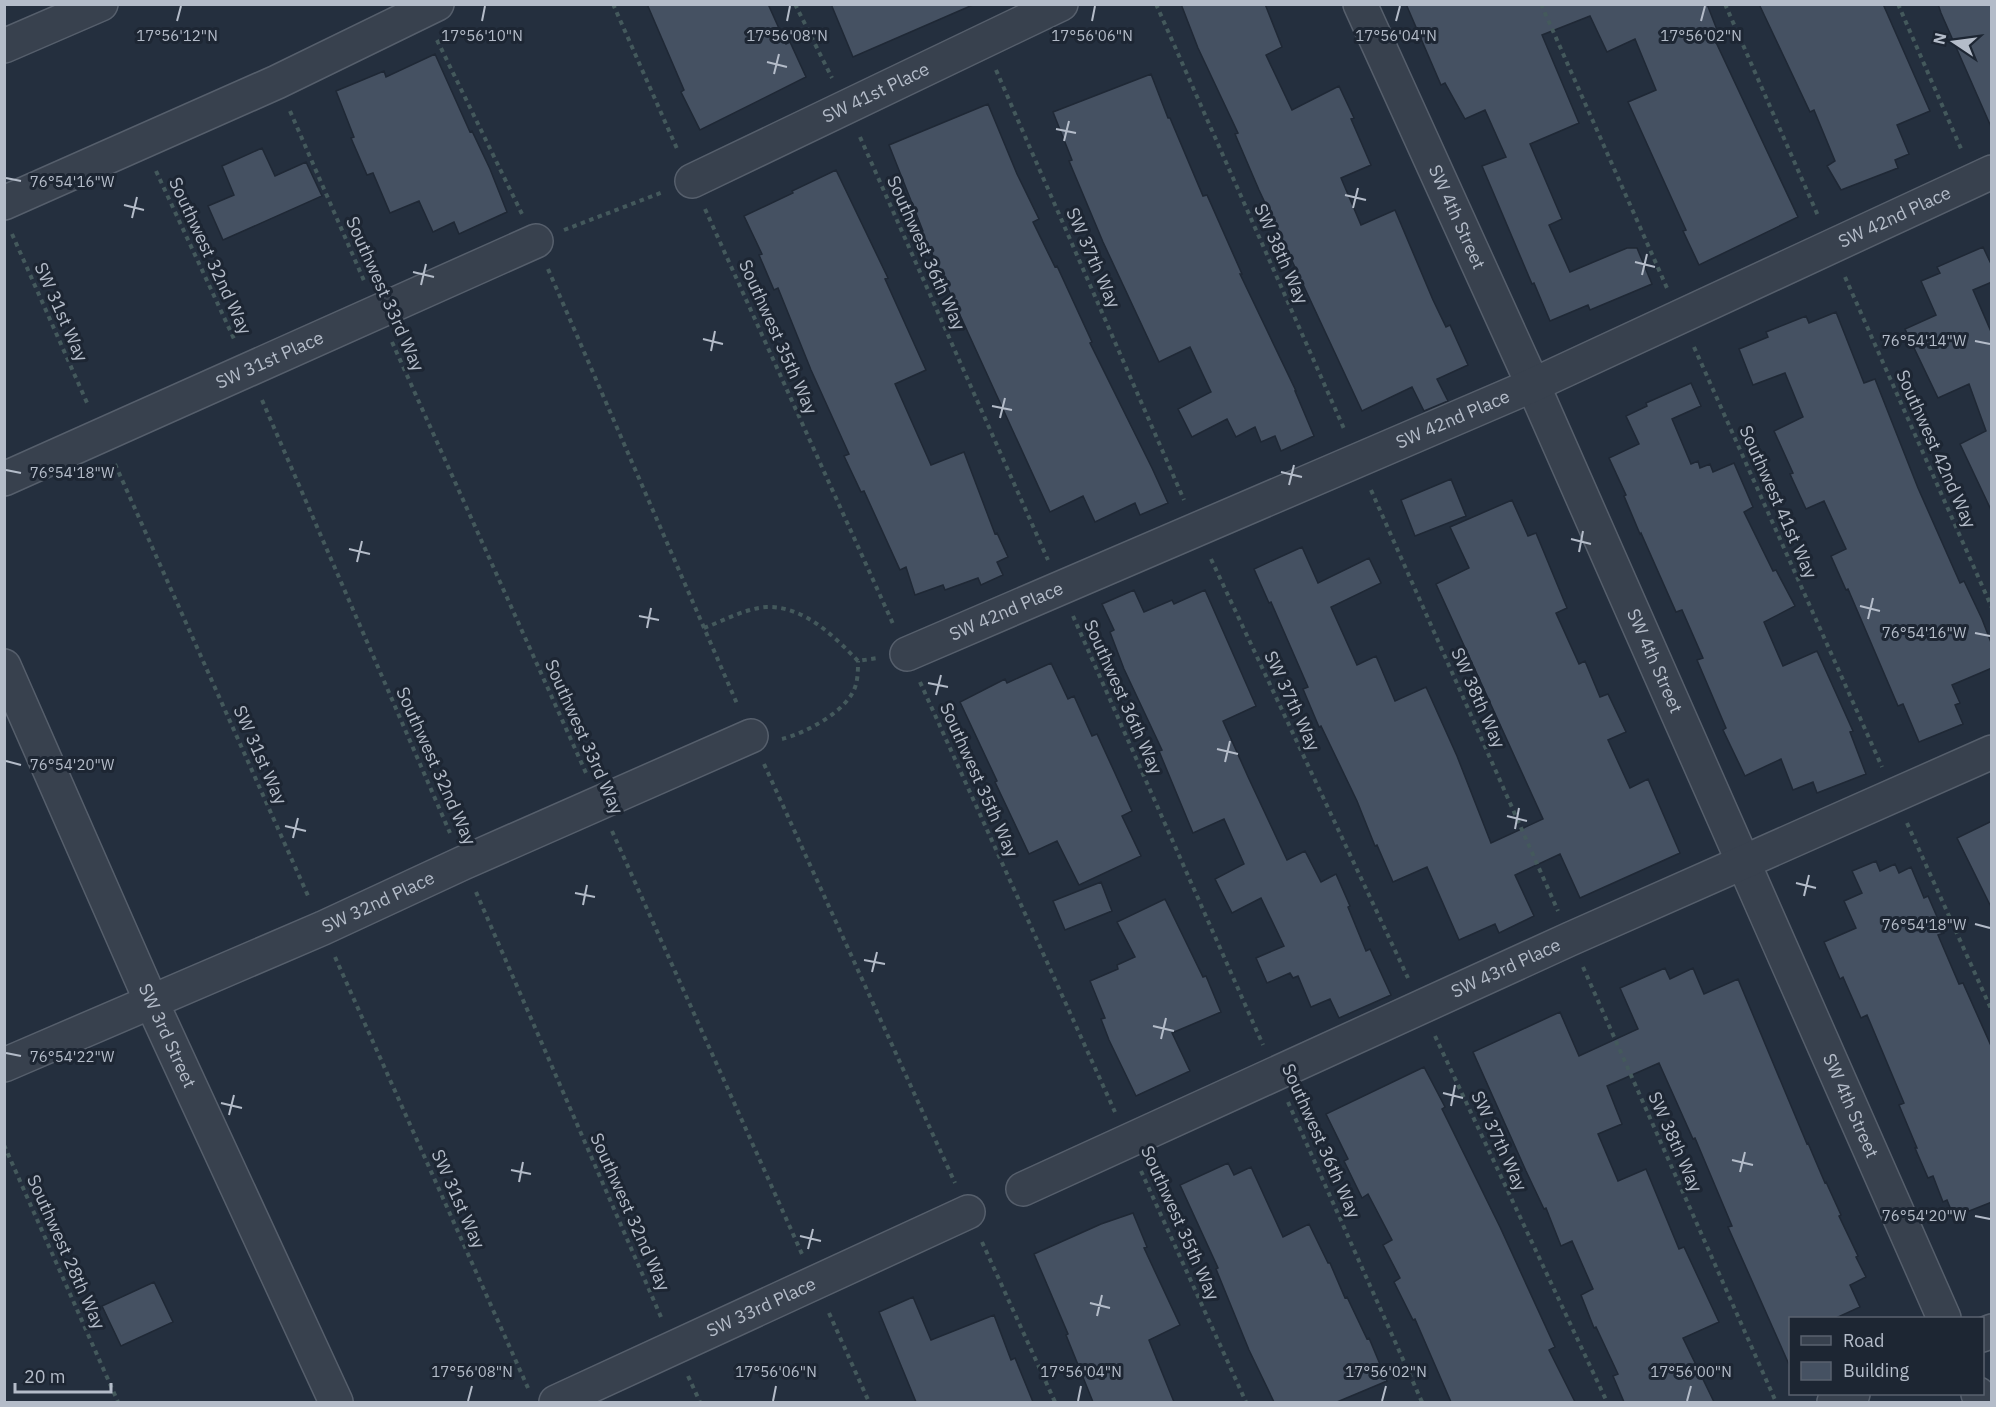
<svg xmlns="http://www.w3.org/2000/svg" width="1996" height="1407" font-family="'IBM Plex Sans',sans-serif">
<rect width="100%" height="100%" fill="#242f3e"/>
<path fill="#455162" stroke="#1f2835" stroke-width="1.5" d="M647,4H768L786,44L790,42L806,77L700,130L681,92L684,90Z
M831,4H975L853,57Z
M1181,4H1265L1282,47L1266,55L1292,110L1339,86L1354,118L1351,119L1371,165L1341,178L1361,225L1395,210L1433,300L1446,327L1450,325L1468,365L1437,379L1448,401L1424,411L1412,387L1362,411L1259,190L1235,134L1238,133L1198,48Z
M1406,4H1707L1719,35L1714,38L1798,217L1699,265L1683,231L1686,230L1628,102L1656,90L1635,39L1607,52L1590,16L1542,35L1579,123L1530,144L1562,219L1549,225L1570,272L1627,248H1637L1652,284L1590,310L1588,305L1550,321L1534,283L1532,284L1482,166L1506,157L1485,110L1465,119L1445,83L1441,85Z
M1759,4H1883L1930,111L1897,125L1909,154L1895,160L1898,168L1841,190L1827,166L1835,161L1814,110L1810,112Z
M1938,4H1992V129L1941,13Z
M435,54L470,132L472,131L490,169L507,212L459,234L454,222L433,232L419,201L390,213L373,173L367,175L351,138L354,137L336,91L384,71L386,77Z
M1151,74L1168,118H1170L1203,196L1207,195L1242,274H1240L1296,391H1295L1314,436L1281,451L1275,436L1261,442L1255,427L1236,437L1227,419L1192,437L1178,409L1211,392L1190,347L1159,362L1103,242L1069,161L1072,160L1053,112Z
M988,104L1017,174L1039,219L1033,222L1055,267L1057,266L1092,342L1090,343L1152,468L1168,503L1140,515L1135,503L1095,522L1083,496L1050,512L922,232L923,231L889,145Z
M262,148L275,176L306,162L322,196L223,240L208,206L234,195L222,166Z
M836,170L888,278L885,279L926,370L895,384L931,465L964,452L995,534L997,533L1008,557L997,562L1003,575L981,585L978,578L945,590L943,585L915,595L906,567L900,570L864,491L861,492L844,456L849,454L811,370L778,288L774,290L759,255L762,254L744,216L793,193L792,191Z
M1983,247L1992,266V282L1973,290L1992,334V512L1960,444L1986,431L1969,384L1938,398L1905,329L1936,315L1921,281L1940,273L1937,267Z
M1836,312L1864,383L1875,379L1918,488L1960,583L1964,581L1982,619L1992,645V668L1952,685L1960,703L1955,705L1963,724L1919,742L1903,704L1898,706L1848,589L1846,590L1831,556L1846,549L1824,501L1806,509L1790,474L1793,473L1774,431L1803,417L1785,373L1753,385L1739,349L1768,337L1766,332L1806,316L1809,323Z
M1691,383L1701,406L1672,419L1691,464L1698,461L1700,468L1710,464L1713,472L1734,463L1753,507L1744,512L1773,571L1776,570L1795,606L1764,622L1783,666L1817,651L1853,731L1850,732L1866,774L1817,793L1813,782L1793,790L1781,759L1745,776L1723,730L1726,728L1697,660L1703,658L1682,610L1676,612L1641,533L1640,534L1624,496L1626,495L1609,458L1639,444L1626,416L1647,406L1646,403Z
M1451,479L1466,516L1415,536L1401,500Z
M1512,500L1528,536L1536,533L1567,608L1556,613L1579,664L1585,661L1600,697L1608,694L1626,732L1608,740L1630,788L1648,779L1680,853L1580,898L1560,854L1515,875L1534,916L1499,933L1495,924L1459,940L1427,867L1393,882L1377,845L1375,846L1357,801L1321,726L1319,727L1303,689L1308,687L1271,602L1269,603L1254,569L1302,547L1318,583L1369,558L1381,583L1331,607L1357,665L1376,656L1395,701L1426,687L1457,756L1491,843L1543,819L1436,584L1469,568L1450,527Z
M1134,590L1144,612L1172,600L1174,604L1205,590L1256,706L1223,721L1249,779L1287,860L1305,851L1321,882L1336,874L1350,906L1348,907L1366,951L1370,949L1391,995L1339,1018L1330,999L1311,1007L1298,976L1293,978L1290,973L1267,983L1256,958L1284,946L1261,898L1232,913L1215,879L1244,864L1224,819L1193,833L1159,751L1162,750L1124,669L1110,632L1114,630L1102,604Z
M1051,663L1068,699L1074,696L1092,736L1097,734L1114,771L1132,811L1122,816L1141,856L1079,885L1057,841L1029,854L995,782L997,781L960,702L1005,679L1007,683Z
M1992,821V909L1957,838Z
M1876,861L1880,871L1895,864L1899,873L1911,867L1924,898L1928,896L1944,933L1938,935L1959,984L1963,983L1992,1048V1202L1954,1217L1947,1200L1943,1202L1933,1176L1928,1178L1915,1148H1917L1899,1105L1904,1103L1867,1015L1861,1018L1843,977L1840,979L1824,942L1856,928L1844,901L1862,893L1852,871Z
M1101,882L1112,911L1065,930L1053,901Z
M1165,899L1203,977L1206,976L1221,1012L1172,1033L1190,1071L1136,1096L1109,1040L1101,1019L1105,1018L1090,981L1118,969L1117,965L1135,957L1117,922Z
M1665,968L1670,979L1693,968L1704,994L1738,979L1807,1144L1808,1143L1825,1183L1826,1182L1841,1215L1839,1216L1858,1256L1856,1257L1866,1277L1850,1285L1860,1307L1836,1318H1791V1369L1728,1227L1732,1226L1695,1138L1693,1139L1659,1063L1607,1086L1622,1124L1598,1134L1618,1181L1646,1169L1679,1249L1684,1247L1719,1322L1683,1338L1714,1402H1624L1613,1376L1618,1374L1596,1327L1594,1328L1581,1295L1593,1289L1572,1241L1561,1246L1546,1208L1544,1209L1526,1171L1473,1052L1560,1012L1579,1056L1638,1029L1620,988Z
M1424,1067L1445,1107L1442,1109L1500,1227L1555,1347L1549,1350L1575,1402H1451L1415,1319L1413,1320L1394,1282L1400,1278L1383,1245L1392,1240L1368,1194L1362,1198L1344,1161L1348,1159L1326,1114Z
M1228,1163L1234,1175L1251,1167L1283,1237L1309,1224L1328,1263H1330L1345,1298L1347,1297L1367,1339L1369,1338L1387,1381L1337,1402H1274L1249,1350L1216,1269L1218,1268L1180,1185Z
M1133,1213L1147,1247L1144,1248L1180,1325L1149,1340L1174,1402H1093L1066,1335L1068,1334L1034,1254L1101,1224Z
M154,1282L173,1322L121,1346L102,1306Z
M913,1297L931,1340L994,1315L1011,1360L1015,1358L1033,1402H916L879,1312Z"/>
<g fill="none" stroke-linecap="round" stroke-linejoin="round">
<defs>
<g id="minor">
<path id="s1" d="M1360,4L1533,385L1944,1318"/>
<path d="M4,46L101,4"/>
<path id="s2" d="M692,181L1061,4"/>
<path d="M4,203L277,82L437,4"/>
<path id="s3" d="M4,479L536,241"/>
<path id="s4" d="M907,654L1533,385L1992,172"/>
<path id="s5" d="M4,666L151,1001L336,1402"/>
<path id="s6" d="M4,1065L323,928L463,863L751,736"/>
<path id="s7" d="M1023,1189L1570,939L1992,752"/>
<path d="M1982,1335L1992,1331"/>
<path d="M1978,1394L1983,1402"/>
<path id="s8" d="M556,1402L968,1212"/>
<path d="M1834,1402L1853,1394"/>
</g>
</defs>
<use href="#minor" stroke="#565f6c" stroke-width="36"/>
<path stroke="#44595c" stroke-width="4" stroke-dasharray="4.5 4.5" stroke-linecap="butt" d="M613,4L678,151
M795,4L832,78
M1156,4L1345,431
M1541,4L1667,288
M1725,4L1819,218
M1898,4L1962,151
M437,40L522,214
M996,70L1184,500
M290,111L365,283
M860,137L1048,560
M156,171L235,341
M705,209L894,626
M564,230L663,192
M12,234L88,405
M548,269L738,706
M1845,277L1992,608
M392,342L586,773
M1694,347L1882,767
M262,400L450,833
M115,464L309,898
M1371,490L1558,911
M1211,559L1408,978
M1073,616L1263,1045
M704,628C723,621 746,608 767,607C804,606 834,636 858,661L877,658
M920,682L1115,1112
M782,739C806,733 850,710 856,684C858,677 858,668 858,661
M764,764L955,1183
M1907,823L1992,1011
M612,831L802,1254
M476,892L661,1317
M335,957L528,1388
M1583,967L1776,1402
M1435,1036L1607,1402
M1288,1102L1422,1402
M4,1145L118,1402
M1141,1171L1246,1402
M982,1242L1055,1402
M829,1313L869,1402
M688,1376L700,1402"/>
<use href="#minor" stroke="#38414e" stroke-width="33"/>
</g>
<path fill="none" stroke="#b4bcc9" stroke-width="2" d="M177,21L181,6M482,21L485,6M787,21L790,6M1092,21L1095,6M1396,21L1400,6M1701,21L1705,6M767,62L787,67M774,74L779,54M1056,129L1076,133M1064,141L1069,121M6,178L21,181M1345,195L1366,200M124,205L144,210M1353,208L1358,188M132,218L137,197M1635,262L1655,267M413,272L434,277M1642,275L1647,254M421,285L426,264M703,339L723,344M1975,341L1990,344M711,351L715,331M992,406L1012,410M1000,418L1005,398M6,470L21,473M1281,472L1302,477M1289,485L1294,465M1571,539L1591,544M349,549L370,554M1579,552L1583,531M357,562L362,541M1860,606L1880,611M639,616L659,620M1868,619L1873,598M647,628L651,608M1975,633L1990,636M928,683L948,687M936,695L941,675M1217,749L1238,754M6,761L21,765M1225,762L1230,741M1507,816L1527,821M285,826L306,831M1515,829L1519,808M293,838L298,818M1796,883L1816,888M575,893L595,897M1804,896L1809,875M583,905L587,885M1975,924L1990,928M864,960L885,964M872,972L877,952M1153,1026L1174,1031M1161,1039L1166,1018M6,1053L21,1056M1443,1093L1463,1098M221,1103L242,1108M1451,1106L1455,1085M229,1115L234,1095M1732,1160L1753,1165M511,1170L531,1174M1740,1172L1745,1152M519,1182L523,1162M1975,1216L1990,1219M800,1236L821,1241M808,1249L813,1229M1090,1303L1110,1308M1097,1316L1102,1295M468,1401L472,1386M773,1401L776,1386M1078,1401L1081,1386M1382,1401L1386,1386M1687,1401L1691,1386"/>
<g text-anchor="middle" stroke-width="6" stroke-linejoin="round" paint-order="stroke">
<g font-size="18" fill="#b4bcc9" stroke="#1d2633">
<text dy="6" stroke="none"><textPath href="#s2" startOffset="204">SW 41st Place</textPath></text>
<text dy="6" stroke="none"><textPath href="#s1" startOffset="234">SW 4th Street</textPath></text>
<text dy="6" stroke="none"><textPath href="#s4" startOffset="1080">SW 42nd Place</textPath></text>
<text transform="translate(926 253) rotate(66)" y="6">Southwest 36th Way</text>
<text transform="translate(1281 254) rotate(66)" y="6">SW 38th Way</text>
<text transform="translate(210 256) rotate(65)" y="6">Southwest 32nd Way</text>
<text transform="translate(1093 258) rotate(66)" y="6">SW 37th Way</text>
<text transform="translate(385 294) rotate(66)" y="6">Southwest 33rd Way</text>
<text transform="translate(61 312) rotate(66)" y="6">SW 31st Way</text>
<text transform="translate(778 337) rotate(66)" y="6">Southwest 35th Way</text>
<text dy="6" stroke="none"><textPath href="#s3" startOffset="291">SW 31st Place</textPath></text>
<text dy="6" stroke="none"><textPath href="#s4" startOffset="594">SW 42nd Place</textPath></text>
<text transform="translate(1936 449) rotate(66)" y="6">Southwest 42nd Way</text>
<text transform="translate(1778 502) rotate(66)" y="6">Southwest 41st Way</text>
<text dy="6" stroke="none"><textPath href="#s4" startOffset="108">SW 42nd Place</textPath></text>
<text dy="6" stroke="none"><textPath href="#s1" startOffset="720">SW 4th Street</textPath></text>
<text transform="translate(1123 697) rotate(66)" y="6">Southwest 36th Way</text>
<text transform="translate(1478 698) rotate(66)" y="6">SW 38th Way</text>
<text transform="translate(1292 701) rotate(65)" y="6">SW 37th Way</text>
<text transform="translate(584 737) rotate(66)" y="6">Southwest 33rd Way</text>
<text transform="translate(260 755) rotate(66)" y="6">SW 31st Way</text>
<text transform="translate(436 766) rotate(66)" y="6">Southwest 32nd Way</text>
<text transform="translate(979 780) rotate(66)" y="6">Southwest 35th Way</text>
<text dy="6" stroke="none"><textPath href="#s6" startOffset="408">SW 32nd Place</textPath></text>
<text dy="6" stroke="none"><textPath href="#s7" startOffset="531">SW 43rd Place</textPath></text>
<text dy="6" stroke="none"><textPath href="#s5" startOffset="404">SW 3rd Street</textPath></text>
<text dy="6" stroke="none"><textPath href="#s1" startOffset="1206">SW 4th Street</textPath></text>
<text transform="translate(1321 1141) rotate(66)" y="6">Southwest 36th Way</text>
<text transform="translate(1499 1141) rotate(65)" y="6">SW 37th Way</text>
<text transform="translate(1675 1142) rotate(66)" y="6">SW 38th Way</text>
<text transform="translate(458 1199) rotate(66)" y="6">SW 31st Way</text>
<text transform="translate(630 1212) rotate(66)" y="6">Southwest 32nd Way</text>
<text transform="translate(1180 1223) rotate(66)" y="6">Southwest 35th Way</text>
<text transform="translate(66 1252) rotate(66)" y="6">Southwest 28th Way</text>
<text dy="6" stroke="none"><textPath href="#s8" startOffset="226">SW 33rd Place</textPath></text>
</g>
</g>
<g font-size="15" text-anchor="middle" fill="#b4bcc9" stroke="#1d2633" stroke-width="6" stroke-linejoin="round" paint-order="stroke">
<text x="177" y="41">17°56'12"N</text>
<text x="482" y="41">17°56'10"N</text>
<text x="787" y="41">17°56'08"N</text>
<text x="1701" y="41">17°56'02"N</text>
<text x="1092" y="41">17°56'06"N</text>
<text x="1396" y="41">17°56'04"N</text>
<text x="72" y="187">76°54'16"W</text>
<text x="1924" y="346">76°54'14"W</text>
<text x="72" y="478">76°54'18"W</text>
<text x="1924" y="638">76°54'16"W</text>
<text x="72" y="770">76°54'20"W</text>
<text x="1924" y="930">76°54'18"W</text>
<text x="72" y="1062">76°54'22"W</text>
<text x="1924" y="1221">76°54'20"W</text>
<text x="472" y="1377">17°56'08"N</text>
<text x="776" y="1377">17°56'06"N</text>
<text x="1081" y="1377">17°56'04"N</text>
<text x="1386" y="1377">17°56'02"N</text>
<text x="1691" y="1377">17°56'00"N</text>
</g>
<rect width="1996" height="1407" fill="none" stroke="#b4bcc9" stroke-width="12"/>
<rect x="1789" y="1317" width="195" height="78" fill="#1d2633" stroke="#59626f" stroke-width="1.5"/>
<rect x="1801" y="1336" width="30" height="9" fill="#38414e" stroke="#59626f" stroke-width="1.5"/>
<text x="1843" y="1347" font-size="18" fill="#b4bcc9">Road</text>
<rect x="1801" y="1362" width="30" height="18" fill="#455162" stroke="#59626f" stroke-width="1.5"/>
<text x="1843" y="1377" font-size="18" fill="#b4bcc9">Building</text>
<g transform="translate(1954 42) rotate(283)" stroke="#1d2633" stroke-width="4.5" paint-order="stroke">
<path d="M0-4.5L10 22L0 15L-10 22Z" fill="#b4bcc9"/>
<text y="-9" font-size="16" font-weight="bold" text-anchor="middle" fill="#b4bcc9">N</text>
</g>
<path d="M15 1383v9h96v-9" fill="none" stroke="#b4bcc9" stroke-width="3"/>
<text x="24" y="1383" font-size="18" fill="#b4bcc9" stroke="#1d2633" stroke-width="4.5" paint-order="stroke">20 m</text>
</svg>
